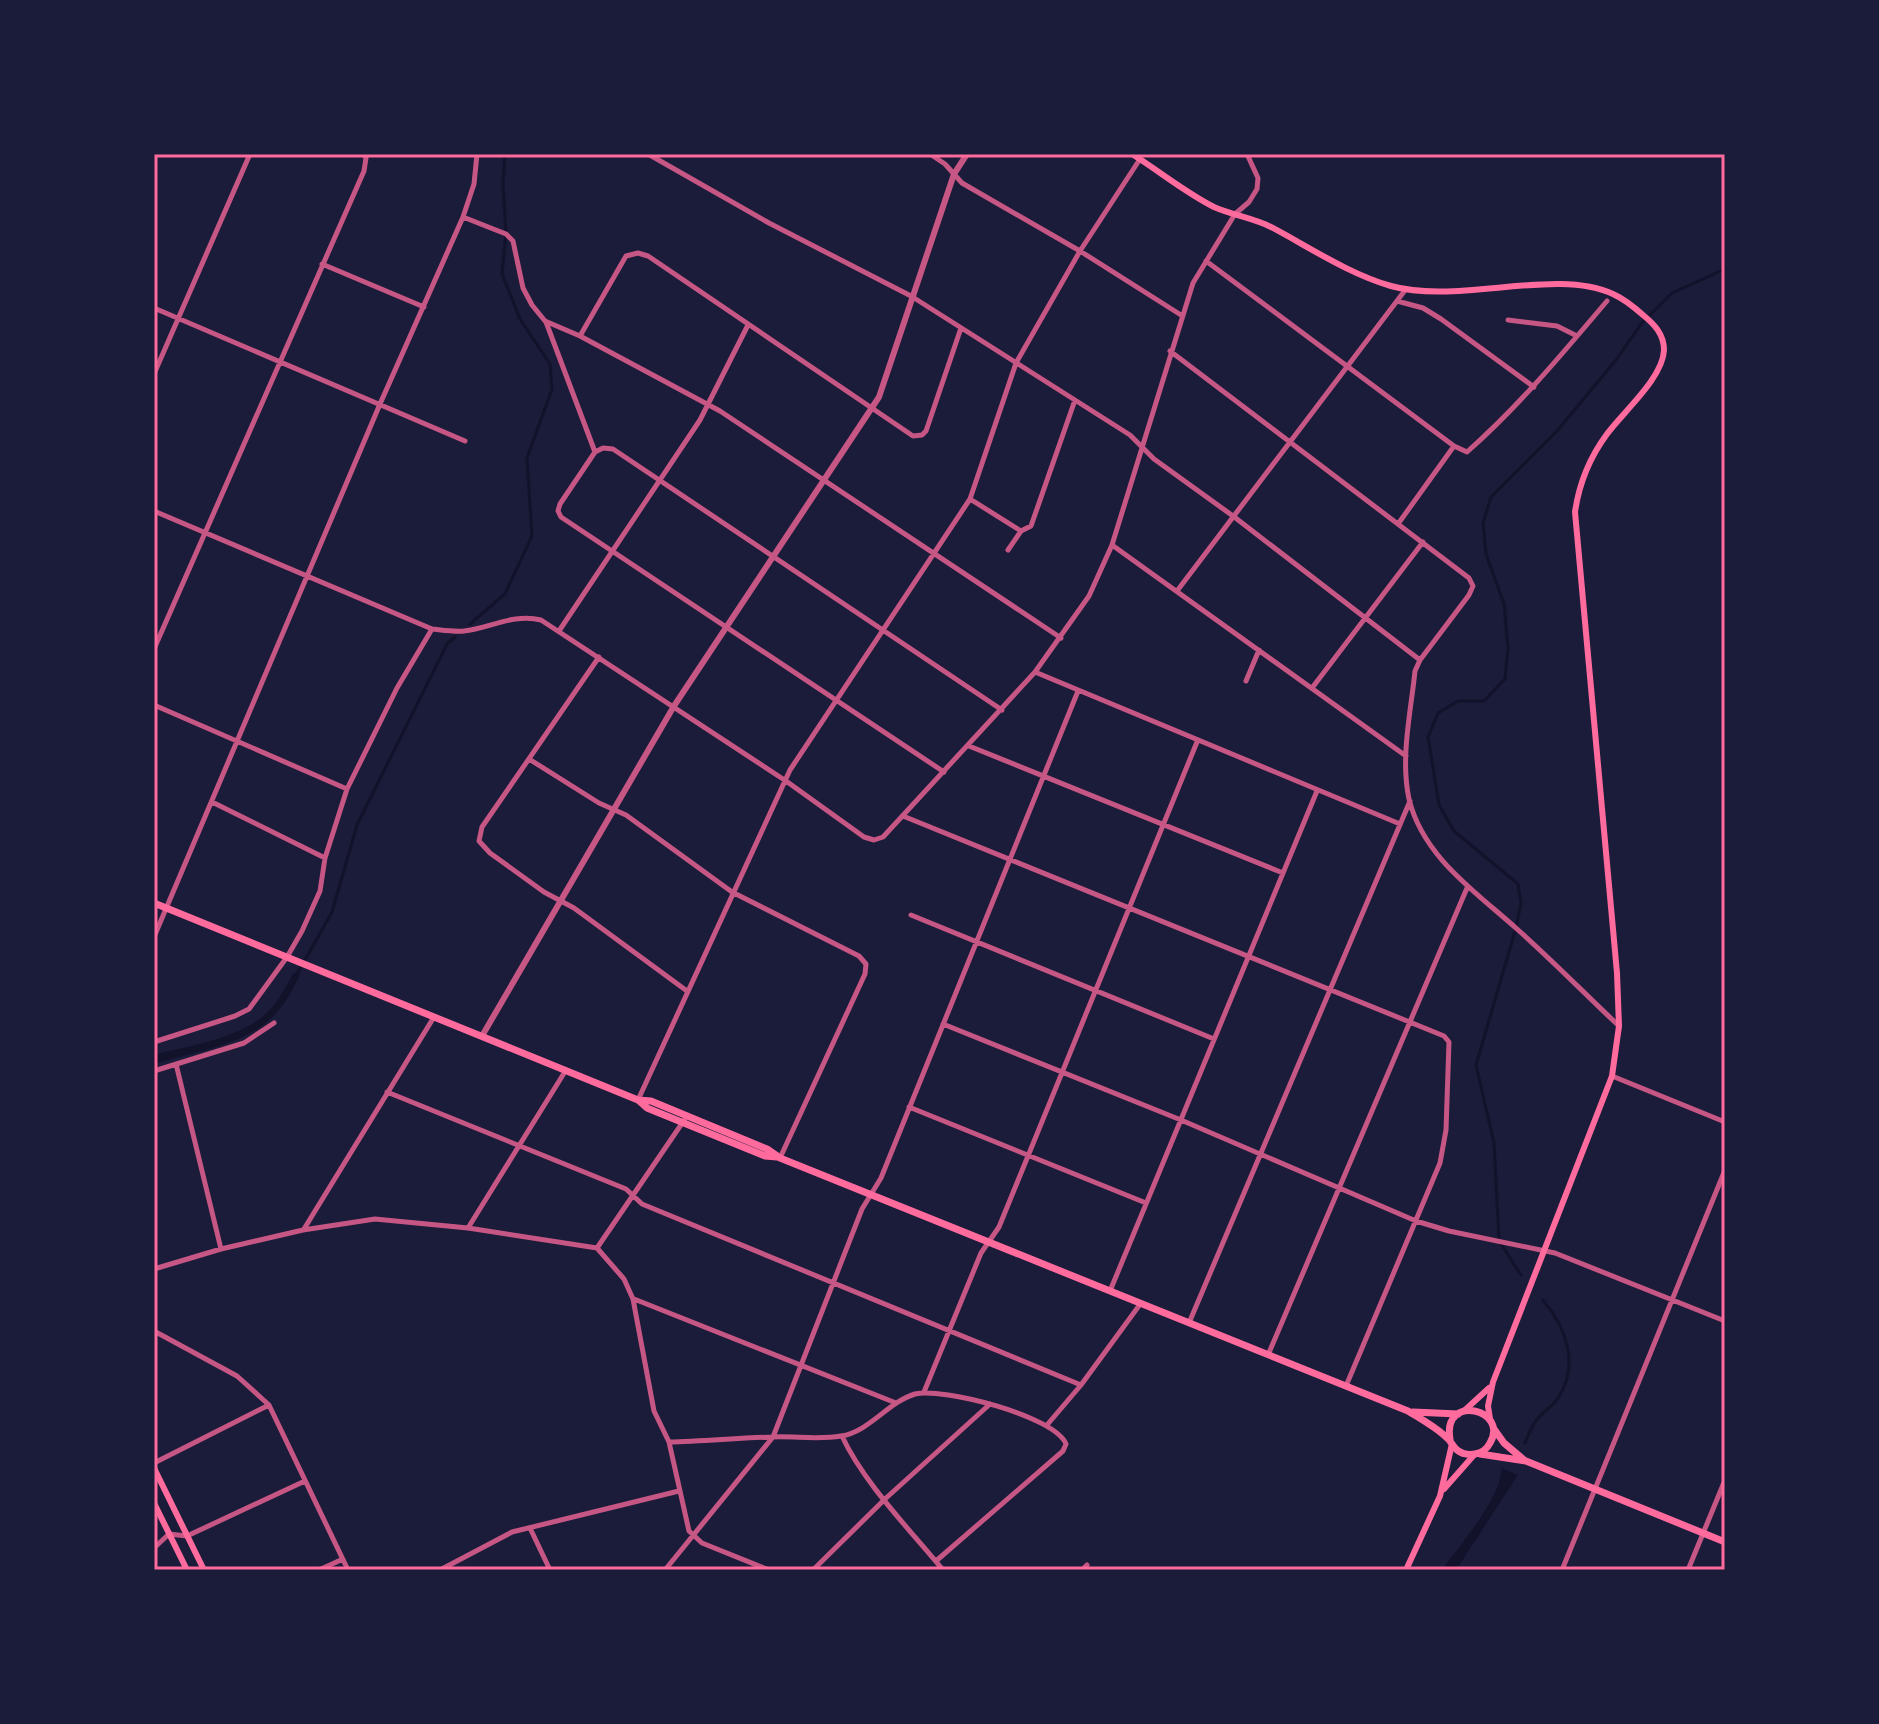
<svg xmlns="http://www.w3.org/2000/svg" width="1879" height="1724" font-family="'Work Sans',sans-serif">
<rect width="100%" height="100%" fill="#1b1b3a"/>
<path fill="#12122b" d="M294,972L300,975C292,991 282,1010 267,1022C238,1046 190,1053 154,1064V1055C188,1046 232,1040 261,1018C276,1007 285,988 294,972Z
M1501,1468L1518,1475L1456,1570H1442C1459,1546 1503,1496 1501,1468Z"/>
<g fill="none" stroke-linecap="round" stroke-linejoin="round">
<path stroke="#12122b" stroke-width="3" d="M470,624L505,594L532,536L527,458L552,389L550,364L520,319L502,274L506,234L503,184L505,154
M296,976L332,912L357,825L447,644L455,637
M1521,1275L1499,1241L1494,1143L1476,1065L1516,928L1521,903L1518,884L1454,831L1439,805L1428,737L1438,713L1458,701H1484L1505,679L1508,648L1504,604L1486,554L1483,523L1491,497L1557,431L1616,360L1641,324L1672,293L1725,269
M1525,1443C1528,1436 1531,1427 1536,1421C1542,1412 1552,1407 1558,1398C1580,1365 1566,1327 1543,1300"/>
<path stroke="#c65784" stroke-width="5" d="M648,154L769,223L911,296L1130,435L1154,459L1233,516L1420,660
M930,154L945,164L962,183L1080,251L1181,315
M463,217L506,234L513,241L523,288L532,305L545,321L580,336L720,411L1061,638
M1206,261L1454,446L1467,452C1519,406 1562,354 1607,301
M322,264L424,307
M1397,301L1423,308L1441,319L1534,387
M154,308L465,441
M1508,320L1557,326L1577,336
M546,322L595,452
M580,336L626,256L638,253L648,256L913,436L922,435L926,431L961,328
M1170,351L1469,578L1473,586L1469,595L1420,660L1415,671C1411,711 1400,758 1409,799C1423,857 1476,892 1517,929C1552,960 1585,994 1619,1026
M154,374L250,154
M970,499L1021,531
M154,511L432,629C442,630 454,632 464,631C490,628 514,613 541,620L786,781L864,837L874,840L883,837L1035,672L1089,596L1112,545L1193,283L1235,214L1249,202L1257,189L1258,178L1247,154
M1398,524L1454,446
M1112,545L1406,756
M1008,550L1021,531L1031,526L1075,400
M1177,591L1406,289
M559,631L700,420L748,325
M154,649L364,171L366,158L363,154
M599,657L482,827L479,841L490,853L544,892L574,908L687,991
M1035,672L1400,824
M1246,681L1259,650
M1312,688L1423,542
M154,705L347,789
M969,746L1283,873
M529,759L599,803L626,815L732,892L859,956L866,964L865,974L780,1158
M944,772L561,517L558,511L560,504L595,452L603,448L613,449L1002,710
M212,802L325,858
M903,816L1444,1036L1449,1042L1446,1130L1440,1163L1346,1386
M911,915L1214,1039
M154,937L380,404L463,217L474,184L477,154
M943,1024L1181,1120L1416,1221L1449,1231L1555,1253L1725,1321
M154,1042L235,1016L249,1009L287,957L302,931L320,891L325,858L347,789L397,688L432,629
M176,1064L221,1249
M154,1071L244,1043L274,1023
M1612,1076L1725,1122
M387,1092L626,1189L642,1204L1081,1385
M638,1100L790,770L970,499L1016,363L1080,251L1140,159
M909,1107L1146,1203
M468,1228L566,1070
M304,1229L434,1017
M597,1248L687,1116
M154,1269L221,1249L303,1230L375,1219L468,1228L597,1248L624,1279L633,1299L654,1411L669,1442L689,1531L702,1543L769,1570
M1110,1291L1317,791
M634,1299L896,1403
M1189,1323L1410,801
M154,1331L237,1376L269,1405L348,1570
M1268,1355L1467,888
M924,1392L981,1253L999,1227L1197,742
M1047,1425L1081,1385L1141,1303
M842,1436C863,1482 911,1531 943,1570
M669,1442C704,1441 739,1438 773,1437C795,1436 819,1440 841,1436C869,1432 888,1402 915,1394C942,1387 1055,1416 1066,1444L1063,1451L936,1561
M154,1463L269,1405
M530,1528L550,1570
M154,1548L169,1534L187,1536L305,1481
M319,1570L343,1559
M440,1570L512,1532L679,1491
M665,1570L773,1437L862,1209L881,1178L1078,691
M813,1570L885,1499L990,1404
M1082,1570L1087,1565
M1562,1570L1725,1170
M1688,1570L1725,1480"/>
<path stroke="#c65784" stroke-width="6" d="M482,1036L674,706L879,397L954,174L967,154"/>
<path stroke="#ff6b9d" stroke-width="6" d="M1132,154C1159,171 1186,193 1214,207C1232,215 1253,218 1271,227C1309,247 1349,274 1391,286C1458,305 1556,267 1613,294C1624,299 1634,307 1643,315C1654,324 1664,334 1664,350C1663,378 1623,412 1607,434C1590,457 1579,484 1575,512L1617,973L1619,1026L1612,1076L1493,1382L1488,1406L1490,1419
M1465,1410L1489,1388
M154,1468L204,1570
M1444,1489L1474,1455
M154,1503L187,1570
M1406,1570L1440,1496L1452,1444"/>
<path stroke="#ff6b9d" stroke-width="7" d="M154,903L638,1100L647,1108L765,1156L777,1157
M638,1100L651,1101L767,1149L780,1158L1408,1411C1421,1419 1434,1426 1445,1436C1451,1440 1452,1446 1457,1450C1462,1454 1469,1455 1475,1454C1481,1453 1487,1449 1490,1443C1510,1409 1442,1393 1450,1439
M1413,1412L1458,1414
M1494,1429L1504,1443L1524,1460
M1480,1454L1526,1461L1725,1542"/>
</g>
<rect width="1879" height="1724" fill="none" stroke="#1b1b3a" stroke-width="312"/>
<rect x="156" y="156" width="1567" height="1412" fill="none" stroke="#ff6b9d" stroke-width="3"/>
</svg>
